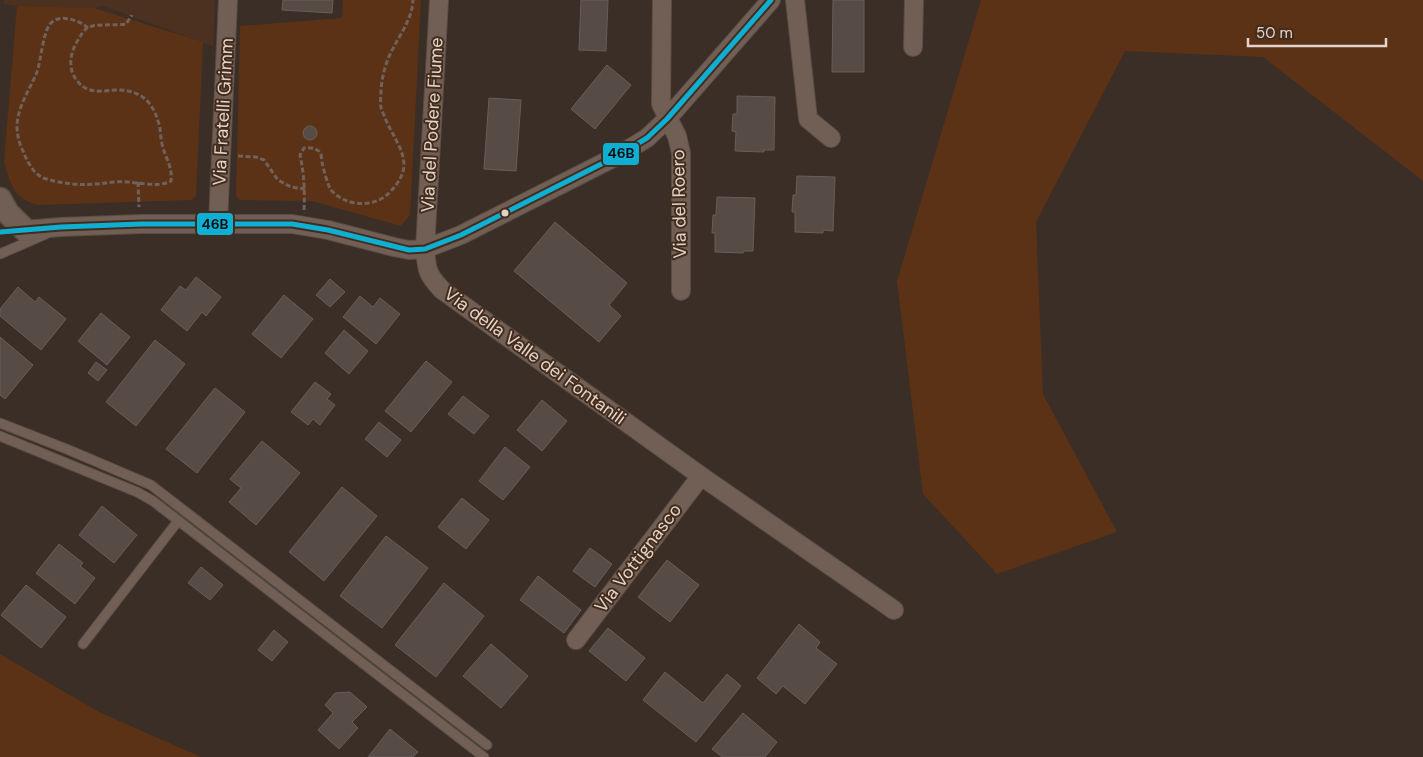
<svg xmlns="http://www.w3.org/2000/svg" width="1423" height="757" font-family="'DM Sans',sans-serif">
<rect width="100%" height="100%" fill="#3b2e26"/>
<path fill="#4d3120" d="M4,0H215L213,46L103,6L94,8L17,6L4,4Z"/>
<path fill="#5b3216" d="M343,0H421L410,215L401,226L312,201L240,200L236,196L240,26L342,18Z
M981,0H1423V181L1263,57L1125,51L1036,222L1043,394L1117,532L997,574L923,494L897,281Z
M17,6L94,8L203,42L196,196L191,200L38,205C13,199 10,183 4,161Z
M0,654L99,712L201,757H0Z"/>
<path fill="#574c45" stroke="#695e57" d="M283,0H333L332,13L282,10Z
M581,0H608L606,51L579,50Z
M833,0H864V72H832Z
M607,65L631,85L595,129L571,109Z
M737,96L775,97L774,150H764V152L735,151L736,132L732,131L733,114H737Z
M489,98L521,100L516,171L484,169Z
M303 133a7 7 0 1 1 14 0a7 7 0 1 1-14 0Z
M797,176L835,177L833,231L823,230V233L795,232V212H792L793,195H796Z
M717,197L755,198L753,251H744L743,253L715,252V233H712L713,215H716Z
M555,222L627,283L609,305L621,316L599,342L514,271Z
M196,277L221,297L206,316L202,312L187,331L161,310L180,286L186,290Z
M330,279L345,292L330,307L316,295Z
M18,287L35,302L39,297L66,319L41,350L0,316V309Z
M284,295L313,319L281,358L252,334Z
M360,296L373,307L380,298L400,314L376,344L343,317Z
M101,313L130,337L107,365L78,341Z
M344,330L368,351L349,374L325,353Z
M0,337L33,365L5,399L0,395Z
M155,340L185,364L136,426L106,402Z
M426,361L452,382L411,432L385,411Z
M96,362L107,370L98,381L88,373Z
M315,382L331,394L327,399L335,405L320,425L313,419L308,425L291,412Z
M215,388L245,412L197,473L166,449Z
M463,396L489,416L474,434L448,414Z
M542,400L567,421L542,451L517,430Z
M379,422L401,440L387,457L365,439Z
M262,441L300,473L256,525L229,502L241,488L230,479Z
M505,447L530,467L503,500L479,481Z
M342,487L377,516L324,581L289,552Z
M462,498L489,520L466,549L438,527Z
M102,506L137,535L114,563L79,535Z
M386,536L428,568L382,628L340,596Z
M59,544L83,563L80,566L95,578L75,604L36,573Z
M590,548L612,564L595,587L573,571Z
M667,560L699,585L670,622L638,597Z
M201,567L223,585L210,600L188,583Z
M538,576L581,610L564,633L520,600Z
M444,583L484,616L436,677L395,645Z
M26,585L66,617L41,648L1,615Z
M799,624L820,642L816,648L837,664L805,704L783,686L776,694L757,678Z
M608,628L645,658L626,681L589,651Z
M274,630L288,642L272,661L258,650Z
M491,644L528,676L501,708L463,676Z
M665,672L703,703L727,674L741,686L696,742L643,700Z
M350,692L367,707L352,722L358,728L339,749L318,730L333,713L325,705L335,693Z
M743,713L777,742L765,757H722L712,749Z
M390,729L418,752L413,757H368Z"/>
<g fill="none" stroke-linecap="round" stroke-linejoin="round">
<defs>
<path id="service" d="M0,254L46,234
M0,423L69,450L151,485L487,745
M0,436L137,492L153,501L484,757
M83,644L178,521"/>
<path id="minor" d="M439,0L425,249C427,271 427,274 442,290L701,476L894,610
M662,0L661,104L677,136L681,153V291
M795,0L808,119L831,138
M913,47L914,0
M218,223L228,0
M25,230L61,227L141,224H292L328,230L394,247L409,250L425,249L461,235L619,155L647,138L667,119L771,0
M576,640L701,476"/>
<path id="tertiary" d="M0,199L7,212L25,230"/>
</defs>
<use href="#service" stroke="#584d45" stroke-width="11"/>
<use href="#minor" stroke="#584d45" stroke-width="20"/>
<use href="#tertiary" stroke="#584d45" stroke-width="25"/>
<path stroke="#70625a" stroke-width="3" stroke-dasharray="5 2.5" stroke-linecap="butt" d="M88,28C79,20 59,13 50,24C43,33 41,60 37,72C30,89 18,106 17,125C17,135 19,143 23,151C27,161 33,173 43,178C46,179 51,180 54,181C78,186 91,185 114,182C131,180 157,189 171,181C173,168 165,157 162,144C160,136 161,128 158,121C152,100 138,89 115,90C102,91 89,94 79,83C66,69 70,51 80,37C81,34 85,30 87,28C96,23 115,26 126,24L132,15
M238,156L256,157L264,160L278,180L291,187L305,189
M138,182L139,207
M304,210C305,191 304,173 300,155L304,148C310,147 318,148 321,154C321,155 322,161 322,162C323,168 328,186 331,190C346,207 374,208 389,193C418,164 398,148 385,118C384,115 382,111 381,108C380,102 381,94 381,89C382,79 384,69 388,59C396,39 412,22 413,0"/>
<use href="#service" stroke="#715f55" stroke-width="9"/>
<use href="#minor" stroke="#715f55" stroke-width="18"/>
<use href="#tertiary" stroke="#715f55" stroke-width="22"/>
<defs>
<path id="bus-1" d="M0,232L61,227L141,224H292L328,230L409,250L425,249L461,235L619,155L647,138L667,119L771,0"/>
</defs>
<use href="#bus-1" stroke="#442c1d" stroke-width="9"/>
<use href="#bus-1" stroke="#0dafd3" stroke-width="5"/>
</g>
<circle fill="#e3d3ca" stroke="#442c1d" stroke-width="2" cx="505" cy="213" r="4.5"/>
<g text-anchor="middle" stroke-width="4" stroke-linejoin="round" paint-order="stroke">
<g font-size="18" fill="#e3d3ca" stroke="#442c1d">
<text transform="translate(223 112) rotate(-87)" y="6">Via Fratelli Grimm</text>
<text transform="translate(432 125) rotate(-87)" y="6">Via del Podere Fiume</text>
<text transform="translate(679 204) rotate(-91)" y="6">Via del Roero</text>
<text transform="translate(535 356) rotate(36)" y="6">Via della Valle dei Fontanili</text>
<text transform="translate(638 558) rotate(-53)" y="6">Via Vottignasco</text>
</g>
</g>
<g stroke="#442c1d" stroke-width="2">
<rect x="602" y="142" width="38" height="24" rx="5" fill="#0dafd3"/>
<rect x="196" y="212" width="38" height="24" rx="5" fill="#0dafd3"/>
</g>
<g font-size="14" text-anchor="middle" font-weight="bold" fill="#111">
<text x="621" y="158">46B</text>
<text x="215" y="229">46B</text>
</g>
<path d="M1248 38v8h138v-8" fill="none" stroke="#e3d3ca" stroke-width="2.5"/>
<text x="1256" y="38" font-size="15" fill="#e3d3ca" stroke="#442c1d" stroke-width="4" paint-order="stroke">50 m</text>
</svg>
